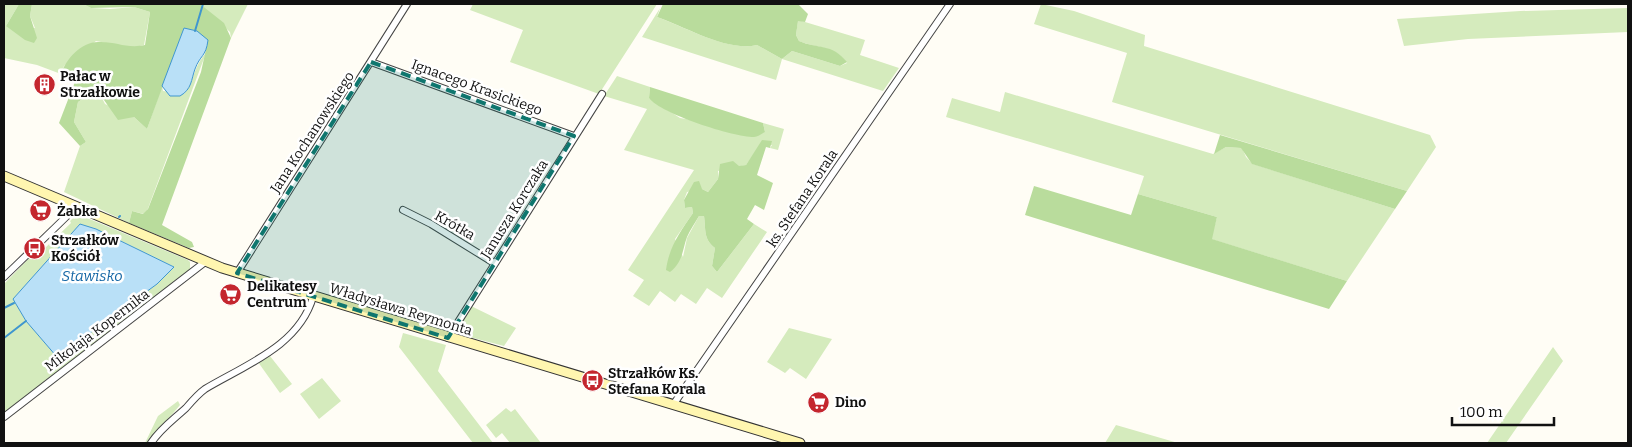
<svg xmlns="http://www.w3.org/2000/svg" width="1632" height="447" font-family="Bitter,serif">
<rect width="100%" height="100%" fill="#fffdf5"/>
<path fill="#d5ebbd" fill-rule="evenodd" d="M4,4H19L6,26L35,28L30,16L32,4H83L91,8L110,9L134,7L150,12L144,45L131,48L96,41L64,66L61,74L37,65L4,58Z
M200,4H248L231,38L230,32Z
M473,4H657L599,94L510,62L523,30L470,10Z
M1041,4L1074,11L1145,35L1144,46L1430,135L1436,147L1407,191L1112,102L1127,53L1034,24Z
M660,8L657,17C685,27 728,52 757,45L782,59L792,51L840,66L847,63C836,46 815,48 799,41L796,35L798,20L805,22L865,40L860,55L899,68L883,91L782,59L776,80L642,37Z
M1628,8V32L1468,39L1404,46L1397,19L1520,11Z
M206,53L147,211L144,214L132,211L129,223L64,192L80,146L86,142L74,122L78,102L98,90L105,104L134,117L147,129L162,86L163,91L184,94C195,80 193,67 206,53Z
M617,76L650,87L649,98L680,118L765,132L763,123L784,129L778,150L770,148L772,145H760L746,165L718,171V179L708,192L702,189L687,192L684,200L685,208L692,207L693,213L675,239L683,257L687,238L699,216H704C706,229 703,239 715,248L712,266L717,272L754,224L767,232L722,298L707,288L696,304L681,294L675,302L660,291L649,306L633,296L644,280L628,270L694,170L624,150L647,109L604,96Z
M1005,92L1213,154L1226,147L1242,148L1246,157L1253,164L1395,209L1347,281L1211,239L1217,217L1138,194L1144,176L946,117L952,98L1000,112Z
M76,215H80L188,260L190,262V271L4,413V284L42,245L45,248L71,223L70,221ZM79,225L96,229L174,267L157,284L57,357L26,321L13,299Z
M471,306L516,328L504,346L458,334L457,328Z
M789,328L832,339L806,379L790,368L785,373L767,362Z
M403,333L446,345L438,371L493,443H473L399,347Z
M1553,347L1563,361L1506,443H1487Z
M270,356L292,384L280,393L258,362Z
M322,378L341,401L319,419L300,394Z
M178,401L180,405L148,443H145L158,416Z
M506,408L511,412L515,409L541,443H510L502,433L496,438L486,425Z
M1116,425L1178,443H1105Z"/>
<path fill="#b9dc9c" d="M19,4H32L30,16L37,38L34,43L25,40L6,26Z
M83,4H200L224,23L231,38L162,225L192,242L194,247L189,248L129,223L132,211L143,214L148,209L201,72L208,40L184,28L147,129L134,117L118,120L97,90L78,102L74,122L86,142L80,146L59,123L76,79L61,74C66,59 81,42 98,42C116,41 126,49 145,45L150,12L134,7L91,8Z
M663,4H798L808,14L805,22L798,21L796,35L799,41C817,49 832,43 847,62L840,66L792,51L782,59L757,45C727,52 686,27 657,17Z
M650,87L763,123L765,132C761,134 758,137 754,137C733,137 661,114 649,98Z
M1220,135L1407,191L1395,209L1252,164L1241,148L1226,147L1214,154Z
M762,140L772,141L770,148L766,147L757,175L773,183L764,210L755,205L747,219L754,224L717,272L712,266L715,248C703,239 706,229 704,216H699C695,223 690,230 687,237C682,251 683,262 670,272L666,270C669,247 680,232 693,213L692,207L685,208L684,200L694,182L699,181L702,189L708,192L718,179L720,164L733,161L739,166L746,165Z
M1034,186L1131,215L1138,194L1217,217L1212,239L1347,281L1329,309L1025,215Z"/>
<path fill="#b9e0f7" stroke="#3f96cf" d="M184,28L197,31L208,40C206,57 200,55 195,69C191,80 192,89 180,96H170L162,86Z
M80,224L96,229L174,267L157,284L57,357L26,321L13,299Z"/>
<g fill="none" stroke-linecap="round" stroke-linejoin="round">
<path stroke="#3f96cf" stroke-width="2" d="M195,31L203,4
M119,217L120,216
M4,308L14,303
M4,338L26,321"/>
<defs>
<path id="street" d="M371,62L574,136
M403,210L431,224L494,263
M237,273L407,4
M4,277L66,217L73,206
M448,338L602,94
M673,405L950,4
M4,417L205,262
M151,443C161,428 173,420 186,408C192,401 198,394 205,389C245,365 299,346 313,297"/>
<path id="secondary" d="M4,176L222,268L800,443"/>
</defs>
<use href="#street" stroke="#444" stroke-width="8"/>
<use href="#secondary" stroke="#333" stroke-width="11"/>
<use href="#street" stroke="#fff" stroke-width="6"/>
<use href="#secondary" stroke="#fff6b0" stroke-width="9"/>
</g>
<path fill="#0f766e" fill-opacity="0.2" stroke="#0f766e" stroke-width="4" stroke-dasharray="10 6" stroke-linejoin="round" d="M371,62L574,136L448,338L237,273Z"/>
<defs>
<symbol id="building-disc" viewBox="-11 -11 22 22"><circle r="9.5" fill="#c4262e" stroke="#fff"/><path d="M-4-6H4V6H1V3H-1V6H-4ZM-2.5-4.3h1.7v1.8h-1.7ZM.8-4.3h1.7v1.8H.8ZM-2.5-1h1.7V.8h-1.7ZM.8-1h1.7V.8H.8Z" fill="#fff"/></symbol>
<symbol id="supermarket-disc" viewBox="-11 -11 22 22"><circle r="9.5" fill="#c4262e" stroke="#fff"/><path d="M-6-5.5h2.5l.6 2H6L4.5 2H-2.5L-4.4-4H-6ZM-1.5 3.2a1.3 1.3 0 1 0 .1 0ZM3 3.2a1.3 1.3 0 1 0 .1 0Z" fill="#fff"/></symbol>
<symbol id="bus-disc" viewBox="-11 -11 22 22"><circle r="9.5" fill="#c4262e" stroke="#fff"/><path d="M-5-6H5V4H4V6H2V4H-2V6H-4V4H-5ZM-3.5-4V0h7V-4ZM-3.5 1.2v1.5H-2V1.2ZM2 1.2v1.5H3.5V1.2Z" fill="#fff"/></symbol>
</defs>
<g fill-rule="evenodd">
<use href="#building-disc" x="32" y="72" width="25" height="25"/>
<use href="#supermarket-disc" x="28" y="198" width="25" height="25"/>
<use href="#bus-disc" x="22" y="236" width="25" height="25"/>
<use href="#supermarket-disc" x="218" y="282" width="25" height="25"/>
<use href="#bus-disc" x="580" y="368" width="25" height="25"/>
<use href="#supermarket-disc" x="806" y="390" width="25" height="25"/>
</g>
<g text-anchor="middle" stroke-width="5" stroke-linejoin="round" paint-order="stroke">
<g font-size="14" font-weight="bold" fill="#111" stroke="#fff" text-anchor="start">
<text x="60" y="81">Pałac w<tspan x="60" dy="16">Strzałkowie</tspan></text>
<text x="57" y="216">Żabka</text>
<text x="51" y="245">Strzałków<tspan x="51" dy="16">Kościół</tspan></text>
<text x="247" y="291">Delikatesy<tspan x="247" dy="16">Centrum</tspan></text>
<text x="608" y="378">Strzałków Ks.<tspan x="608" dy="16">Stefana Korala</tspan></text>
<text x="835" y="407">Dino</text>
</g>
<g font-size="14" fill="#111" stroke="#fff">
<text transform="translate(477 87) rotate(20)" y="5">Ignacego Krasickiego</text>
<text transform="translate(312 132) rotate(-57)" y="5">Jana Kochanowskiego</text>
<text transform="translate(802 198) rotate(-56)" y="5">ks. Stefana Korala</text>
<text transform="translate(514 209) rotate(-58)" y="5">Janusza Korczaka</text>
<text transform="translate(455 225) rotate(30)" y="5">Krótka</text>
<text transform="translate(401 309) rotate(17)" y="5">Władysława Reymonta</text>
<text transform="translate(97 330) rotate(-37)" y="5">Mikołaja Kopernika</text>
</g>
<g font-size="15" font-style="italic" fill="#1768a6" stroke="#fff">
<text x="92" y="281">Stawisko</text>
</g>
</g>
<rect width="1632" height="447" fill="none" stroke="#111111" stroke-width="10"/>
<path d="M1452 417v8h102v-8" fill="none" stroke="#111111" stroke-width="2.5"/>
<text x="1460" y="417" font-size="15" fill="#111111" stroke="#ffffff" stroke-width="4" paint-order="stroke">100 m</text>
</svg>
